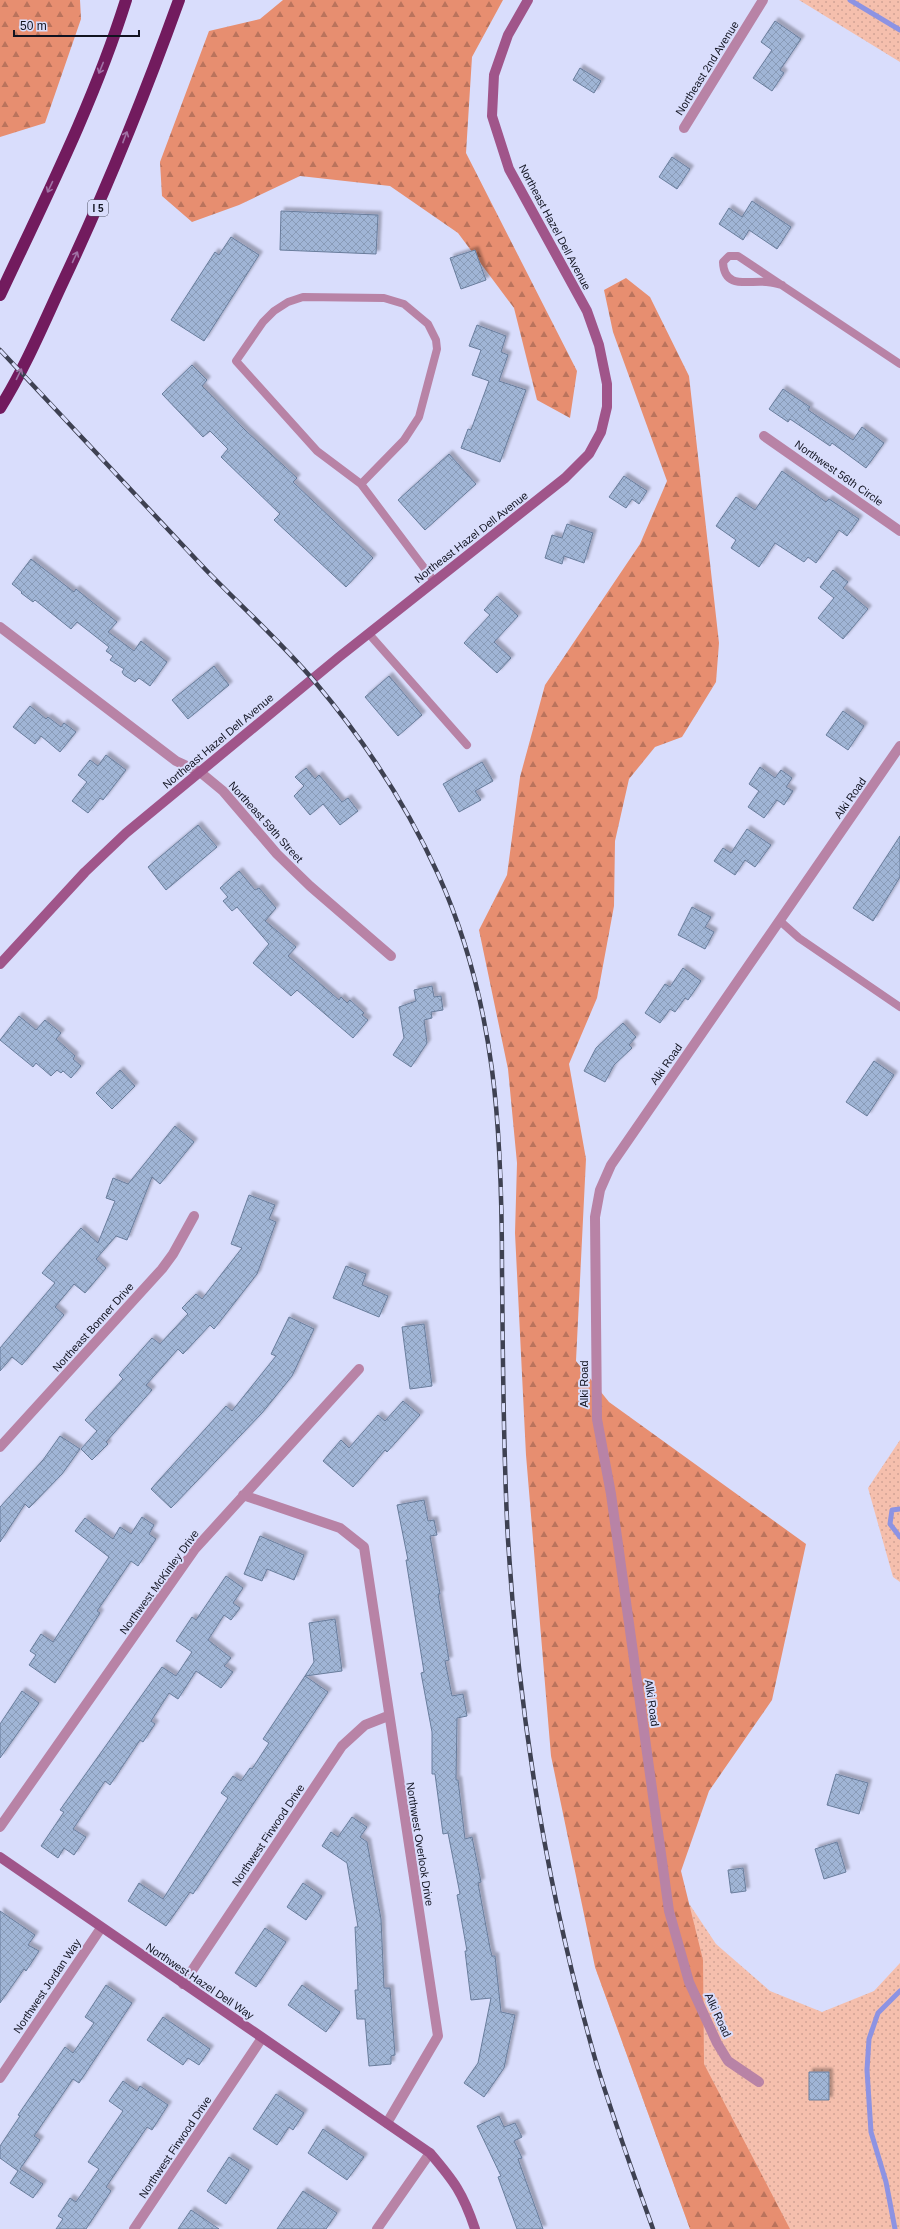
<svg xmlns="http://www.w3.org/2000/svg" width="900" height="2229" font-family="Helvetica,sans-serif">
<defs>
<pattern id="grass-dots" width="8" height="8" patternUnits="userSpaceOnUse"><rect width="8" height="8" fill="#f5bfad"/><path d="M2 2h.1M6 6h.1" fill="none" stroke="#d1a395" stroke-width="1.8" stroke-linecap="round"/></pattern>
<pattern id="forest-firs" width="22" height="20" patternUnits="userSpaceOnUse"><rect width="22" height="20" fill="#e78e70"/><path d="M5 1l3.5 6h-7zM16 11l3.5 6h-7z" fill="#ba735c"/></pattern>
<pattern id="building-cross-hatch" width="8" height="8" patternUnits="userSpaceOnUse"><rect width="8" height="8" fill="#a0b5d6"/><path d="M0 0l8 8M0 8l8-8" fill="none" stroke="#899bb7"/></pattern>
<filter id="shadow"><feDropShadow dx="3.5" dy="-3.5" stdDeviation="1" flood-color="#0004"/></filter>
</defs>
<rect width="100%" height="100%" fill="#d9ddfc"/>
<path fill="url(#grass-dots)" d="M799,0H900V62Z
M900,1440V1582L893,1577L868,1488Z
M690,1905L716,1944L770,1991L822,2012L874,1991L900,1963V2229H690L595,1967Z"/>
<path fill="url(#forest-firs)" d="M0,0H80L81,19L45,123L0,137Z
M283,0H503L472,57L466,153L577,371L570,418L537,400L514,308L458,233L390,186L300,176L239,205L192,222L162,196L160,162L209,31L260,19Z
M626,278L650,297L689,376L719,643L716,682L682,737L655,747L629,779L615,841L614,906L597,998L569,1064L586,1159L576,1361L609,1402L806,1544L772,1700L709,1791L681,1871L703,1960L704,2064L790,2229H690L595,1967L551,1756L526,1455L515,1233L517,1163L508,1069L479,930L507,875L520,777L545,685L640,544L667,481L613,332L604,290Z"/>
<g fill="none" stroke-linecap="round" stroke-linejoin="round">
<path stroke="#8d93e3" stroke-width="5" d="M850,0L900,30
M900,1509L892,1510L890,1524L900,1537
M895,2229L886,2182L871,2132L867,2070L869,2039L878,2013L900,1991"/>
</g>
<path fill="url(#building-cross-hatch)" stroke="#697d9c" filter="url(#shadow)" d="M775,21L801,39L780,70L784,73L772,91L753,78L772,50L761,42Z
M580,68L601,81L594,93L573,80Z
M672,157L690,169L677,189L659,177Z
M752,201L791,227L777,249L749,230L743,240L719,224L729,208L742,217Z
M281,211L378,215L376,254L280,250Z
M231,237L259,255L204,341L171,320L215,252L219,255Z
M475,250L486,280L461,289L450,258Z
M477,325L506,336L501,352L508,355L499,381L526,390L500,462L461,448L468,429L471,430L489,381L472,375L481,350L469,346Z
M192,365L207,380L202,386L246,431L297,478L293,482L373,558L346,587L274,520L280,514L221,457L228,449L210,431L203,437L162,394Z
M783,389L810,407L808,410L853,440L862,427L884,443L866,468L832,443L830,446L790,419L788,422L769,409Z
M449,454L476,484L425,530L398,500Z
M782,471L826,502L829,499L859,519L847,536L839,530L816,563L808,557L804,562L775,543L759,567L731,548L736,540L716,526L736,497L755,510Z
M624,476L647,491L639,504L632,499L626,508L609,497Z
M567,524L593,533L584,563L564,556L562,564L545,558L552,535L562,538Z
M31,559L74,592L76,589L117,622L108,632L134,651L141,641L167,662L150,686L139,678L135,682L124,675L122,672L124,669L110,660L113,656L106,651L109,647L77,622L71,629L35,600L33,602L21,593L22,592L12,584Z
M833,570L848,582L843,588L868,609L843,639L818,618L834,598L820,587Z
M497,596L518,616L494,642L511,658L497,673L464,643L490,615L484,610Z
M214,666L229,685L188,719L172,700Z
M389,676L422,715L398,736L365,697Z
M30,706L46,719L48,717L61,727L64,723L76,732L60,752L41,736L35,744L13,727Z
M843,711L864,726L848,750L826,735Z
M106,755L126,770L103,800L100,798L88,813L72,801L87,782L78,775L90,760L98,766Z
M482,762L493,781L475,791L481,800L459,812L443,784Z
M760,767L775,778L781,770L792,778L786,787L793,791L784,805L777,800L764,818L748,807L759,791L749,784Z
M306,768L315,779L319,775L342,802L348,798L358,811L340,825L323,804L310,815L294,796L304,786L295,777Z
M198,825L217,847L166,890L148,867Z
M747,829L771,845L755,867L745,860L735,875L714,861L723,848L731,853Z
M900,836V877L873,921L853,908Z
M239,871L255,890L259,888L276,908L265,921L296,947L288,956L339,1000L341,997L347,1003L350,1000L364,1013L362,1015L368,1020L353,1038L297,990L291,996L253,963L269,944L237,907L232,911L223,901L228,897L220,888Z
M692,907L711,917L705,927L714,932L705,949L678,935Z
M683,968L701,981L688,1000L685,998L675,1012L670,1009L660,1023L645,1013L665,984L670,987Z
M432,986L434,997L441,996L443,1010L431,1012L432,1018L424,1020L427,1043L411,1067L393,1055L404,1038L399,1007L416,1001L414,990Z
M19,1016L36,1030L45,1020L61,1033L56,1039L75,1056L73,1059L81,1066L71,1078L63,1071L61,1073L57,1070L51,1076L36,1063L33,1067L0,1040Z
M623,1023L636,1037L629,1045L632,1048L614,1065L605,1082L584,1071L596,1048Z
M874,1061L894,1075L867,1116L846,1102Z
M120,1070L135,1086L112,1109L96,1093Z
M175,1126L194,1142L160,1184L152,1177L127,1240L116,1236L96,1259L106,1268L85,1293L74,1284L55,1307L64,1315L22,1365L12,1357L0,1371V1348L55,1283L42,1273L81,1228L98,1243L115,1201L106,1198L113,1178L128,1184Z
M249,1195L275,1205L269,1219L276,1222L257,1274L214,1329L210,1325L183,1354L178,1349L146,1385L152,1390L106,1442L108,1444L92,1460L81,1449L97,1431L85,1420L123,1379L119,1375L152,1338L160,1344L188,1314L182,1308L196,1294L202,1299L242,1248L231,1244Z
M346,1266L366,1274L362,1285L388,1296L379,1317L333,1298Z
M289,1317L314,1329L292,1376L262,1413L171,1508L151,1489L226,1406L232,1411L276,1356L271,1354Z
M424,1324L432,1386L410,1389L402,1327Z
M403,1401L420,1415L387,1452L385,1450L353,1487L323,1461L341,1440L349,1448L378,1415L385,1421Z
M60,1436L80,1449L62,1474L29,1508L25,1504L0,1542V1507L43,1460Z
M424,1500L428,1521L434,1520L437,1535L430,1536L440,1594H438L449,1660L445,1661L452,1696L463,1694L467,1716L457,1718L456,1780H458L465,1839L472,1837L481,1882L478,1883L490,1948L492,1956H495L501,2012L515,2015L504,2068L484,2097L464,2083L478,2063L491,1998L471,2000L465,1951H467L457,1895L460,1894L448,1833L443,1834L435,1774H432V1732L421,1673L424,1672L406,1560H408L397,1505Z
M142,1517L154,1525L149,1534L156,1539L138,1566L131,1561L97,1611L100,1613L55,1683L29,1665L36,1655L30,1651L41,1634L53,1642L109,1557L75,1531L85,1518L113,1539L120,1527L131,1534Z
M260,1536L304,1555L294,1580L267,1569L262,1581L244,1574Z
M226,1576L243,1588L233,1603L240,1608L231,1620L224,1615L208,1640L231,1658L224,1666L233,1672L221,1688L196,1671L178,1699L169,1693L151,1721L155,1724L143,1742L140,1740L110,1785L105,1781L73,1829L86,1837L74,1855L64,1848L58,1858L41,1846L64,1812L60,1810L162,1667L176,1676L192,1652L176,1641L192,1617L196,1620Z
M335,1619L342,1671L305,1676L314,1662L309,1623Z
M305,1676L328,1692L193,1894L190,1892L166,1926L128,1901L139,1883L163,1899L228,1798L221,1793L233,1776L241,1781L250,1768L252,1769L269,1743L263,1739Z
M22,1691L39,1703L0,1758V1724Z
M836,1774L868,1783L859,1814L827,1805Z
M352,1817L367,1827L360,1837L367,1842L381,1919L384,1988H390L395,2055L391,2056V2064L369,2066L365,2019H357L355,1990H358L355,1927H358L347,1863L322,1846L331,1832L338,1837Z
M837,1842L846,1872L824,1879L815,1849Z
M743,1868L746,1891L731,1893L728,1870Z
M303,1883L322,1896L306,1920L287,1907Z
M0,1911L35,1935L28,1945L39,1951L26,1971L24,1969L0,2003Z
M265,1928L286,1942L256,1987L235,1973Z
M106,1985L132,2003L79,2083L73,2079L34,2136L40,2140L20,2169L43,2184L33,2198L10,2183L18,2171L0,2158V2146L20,2116L18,2115L65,2047L73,2053L94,2023L85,2017Z
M302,1985L340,2012L326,2032L288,2005Z
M163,2017L210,2049L199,2065L188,2058L183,2065L147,2040Z
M809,2072H829V2100H809Z
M123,2081L137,2091L140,2086L168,2105L152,2130L147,2127L106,2187L111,2191L86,2229H56L63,2219L58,2216L70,2198L76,2202L99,2169L88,2162L123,2111L109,2101Z
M276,2094L304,2113L293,2130L289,2127L277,2145L253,2129Z
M499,2116L504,2127L515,2123L522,2137L514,2141L522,2158L518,2159L543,2229H517L498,2177L501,2176L477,2126Z
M323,2129L364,2157L347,2180L308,2153Z
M229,2157L249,2170L226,2204L207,2191Z
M303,2191L337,2213L326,2229H277Z
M191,2210L219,2229H178Z"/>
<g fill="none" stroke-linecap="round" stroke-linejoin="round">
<path stroke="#b883a6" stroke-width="8" d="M782,285C777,284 771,282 766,282C749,280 724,290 723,262L729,256H738L900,364
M361,484L404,440L419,417L437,349L436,340L428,324L404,304L384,298L303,297L288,302L274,311L263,322L236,361L317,451L361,484L434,581
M369,634L467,745
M780,921L799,938L900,1007"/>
<path stroke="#b883a6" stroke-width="10" d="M684,128L763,0
M764,436L900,531
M0,627L176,761L200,772L223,791L277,854L310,886L391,956
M0,1447L162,1269L173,1254L194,1216
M243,1495L340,1528L364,1547L438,2036L387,2123
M0,1827L195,1549L359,1369
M183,1984L342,1746L365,1725L388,1716
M0,2078L101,1928
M759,2082L728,2061L717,2043L689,1982L669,1911L611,1494L597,1419L595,1217L600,1190L611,1165L900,746
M134,2229L262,2038
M377,2229L430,2153"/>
<path stroke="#a0558a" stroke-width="10" d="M0,964L85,872L126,833L339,657L565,478L589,454L601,432L607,407V384L599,345L587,311L509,169L492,116L494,75L508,35L528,0
M0,1857L430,2153C454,2181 463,2193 475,2229"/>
<path stroke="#721b5e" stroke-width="12" d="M0,295C45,199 94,102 126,0
M0,408C24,370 42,327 61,286C105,193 144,97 179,0"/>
<defs>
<path id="rail" d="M0,350C69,423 137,497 206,570C242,607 281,642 315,682C364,740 406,804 438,874C496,1003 502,1130 502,1270C503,1360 503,1450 508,1540C519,1716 547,1892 596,2062C613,2118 633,2173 653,2229"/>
</defs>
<use href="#rail" stroke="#3e4152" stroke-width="4.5"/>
<use href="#rail" stroke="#d9ddfc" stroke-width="3" stroke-dasharray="9" stroke-linecap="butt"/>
</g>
<defs><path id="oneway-shaft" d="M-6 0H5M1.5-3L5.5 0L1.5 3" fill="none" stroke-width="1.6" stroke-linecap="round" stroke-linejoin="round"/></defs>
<g stroke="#a072a5">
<use href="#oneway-shaft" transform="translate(101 68) rotate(112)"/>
<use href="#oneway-shaft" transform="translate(125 137) rotate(-69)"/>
<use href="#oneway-shaft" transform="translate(50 187) rotate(115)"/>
<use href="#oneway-shaft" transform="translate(75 257) rotate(-65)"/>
<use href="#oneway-shaft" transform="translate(19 374) rotate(-64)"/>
</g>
<g text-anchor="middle" stroke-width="4" stroke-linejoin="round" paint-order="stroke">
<rect fill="#d9ddfc" stroke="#4d5062" stroke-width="1" x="88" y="200" width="20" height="16" rx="3"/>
<g font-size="10" font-weight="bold" fill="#111320">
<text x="98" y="212">I 5</text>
</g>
<g font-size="11" fill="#111320" stroke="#d9ddfc">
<text transform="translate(707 68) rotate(-58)" y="4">Northeast 2nd Avenue</text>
<text transform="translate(555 227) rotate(62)" y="4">Northeast Hazel Dell Avenue</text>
<text transform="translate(839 473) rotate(35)" y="4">Northwest 56th Circle</text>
<text transform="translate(471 537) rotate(-38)" y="4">Northeast Hazel Dell Avenue</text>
<text transform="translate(218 741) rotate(-40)" y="4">Northeast Hazel Dell Avenue</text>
<text transform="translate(850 798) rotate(-55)" y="4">Alki Road</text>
<text transform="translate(266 822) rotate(48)" y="4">Northeast 59th Street</text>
<text transform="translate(666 1064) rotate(-55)" y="4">Alki Road</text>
<text transform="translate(93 1327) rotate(-48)" y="4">Northeast Bonner Drive</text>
<text transform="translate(584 1384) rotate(-90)" y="4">Alki Road</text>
<text transform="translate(159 1582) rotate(-54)" y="4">Northwest McKinley Drive</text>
<text transform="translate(652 1703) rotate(82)" y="4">Alki Road</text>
<text transform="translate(268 1835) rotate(-56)" y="4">Northwest Firwood Drive</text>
<text transform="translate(420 1844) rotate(81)" y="4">Northwest Overlook Drive</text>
<text transform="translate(200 1981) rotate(34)" y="4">Northwest Hazel Dell Way</text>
<text transform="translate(47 1986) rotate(-56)" y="4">Northwest Jordan Way</text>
<text transform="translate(718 2015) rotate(65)" y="4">Alki Road</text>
<text transform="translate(175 2147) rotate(-56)" y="4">Northwest Firwood Drive</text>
</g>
</g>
<path d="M14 30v6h125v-6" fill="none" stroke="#111320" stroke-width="2"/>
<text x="20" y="30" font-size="12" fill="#111320" stroke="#d9ddfc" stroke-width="3" paint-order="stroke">50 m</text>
</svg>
